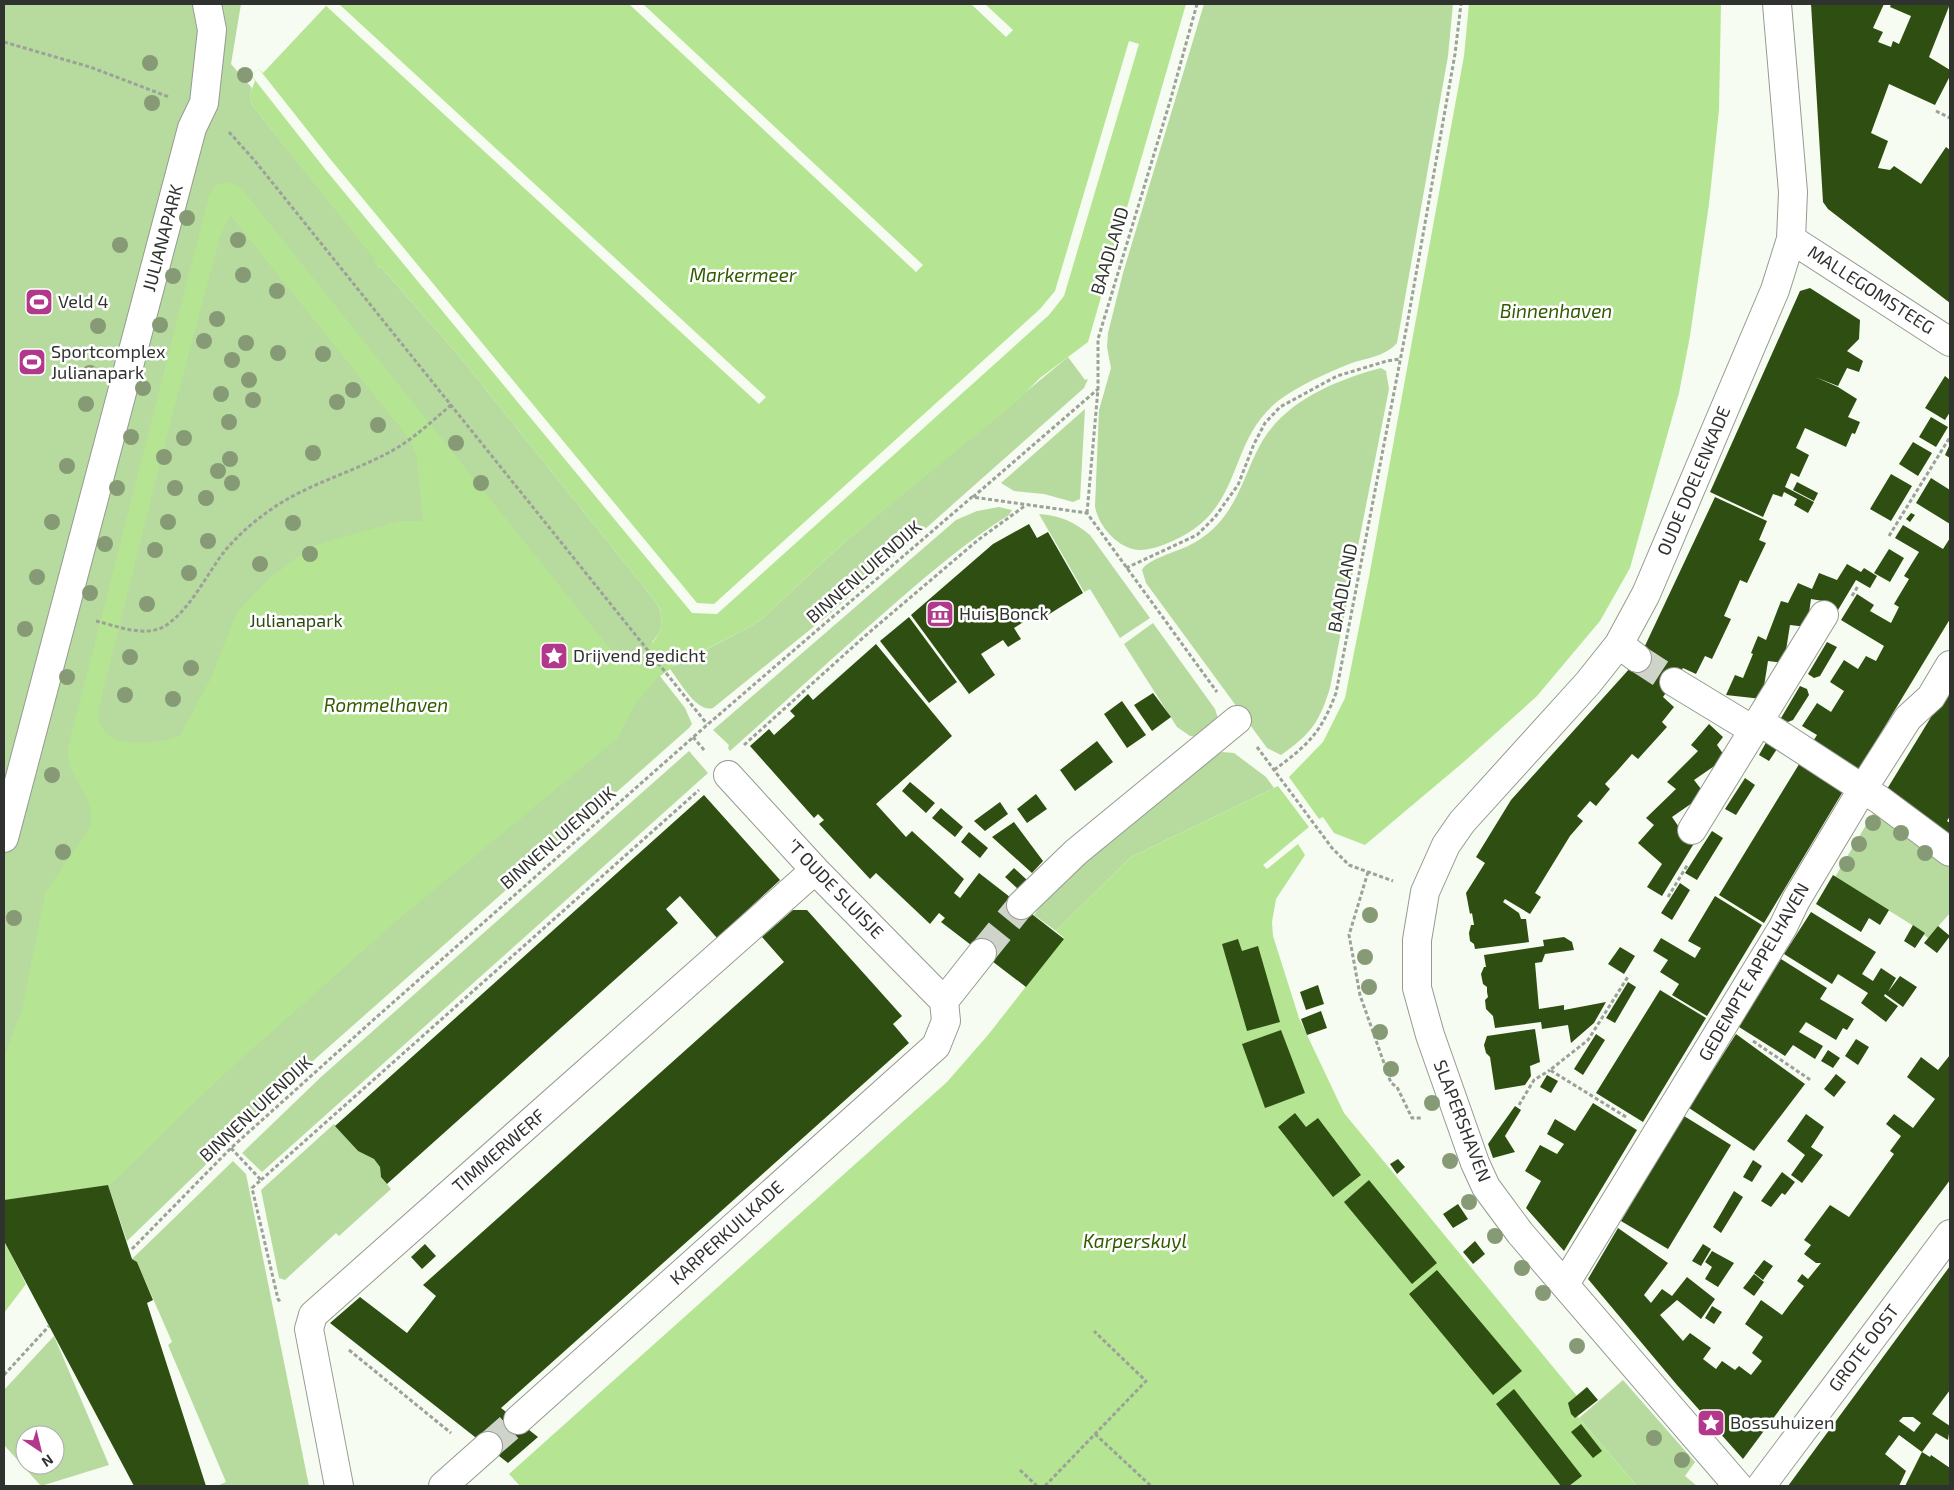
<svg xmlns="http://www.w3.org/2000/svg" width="1954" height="1490" font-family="'Exo 2',sans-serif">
<rect width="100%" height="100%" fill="#f6fcf1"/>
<path fill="#b7da9e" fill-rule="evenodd" d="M4,4H241L231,64L252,88L250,94L252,105L377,261L378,268L380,266L460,357L656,602C664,615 664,631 652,642L670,668L744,630L762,619L840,546L1068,357L1085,380L1088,379L1084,388L827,616L713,708C696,713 679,680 670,669L660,676L685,708L692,724L689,728L314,1060L127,1241L108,1185L4,1200Z
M1204,4H1453L1448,56L1397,343C1385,357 1365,358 1349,364C1325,374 1299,385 1278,401C1223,445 1248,514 1163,545C1149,550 1136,553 1123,545C1110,538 1097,521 1095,506L1099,410L1111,368L1107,347L1108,333L1123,273Z
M1381,368L1386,371L1389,389L1330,688C1319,723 1311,734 1281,755L1267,748L1146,583L1142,570C1146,560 1178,551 1188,546C1197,542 1206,535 1213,529C1236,507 1243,480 1256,453C1278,404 1332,381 1381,368Z
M1085,409L1080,499L1073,502L1044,494L1014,491L1001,483Z
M999,507L1012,510L1009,515C970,539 936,568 901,598C843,648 787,700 730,751L728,748L729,745L713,730L956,520L977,511Z
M1039,514C1059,515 1075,522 1090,535L1150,618L1120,638L1090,589L1084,592Z
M1153,623L1215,709L1218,718L1199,737L1190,736L1177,727L1124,644Z
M689,751L708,773L262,1172L242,1153L321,1077Z
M1222,752L1234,753L1266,777L1274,788L1131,857L1056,931L1034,915L1055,886L1151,809L1183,774Z
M1878,805L1950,860V913L1928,938L1924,935L1925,933L1835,877Z
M334,1124L358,1151L374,1159L380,1167L381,1177L391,1189L339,1236L336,1233L285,1280L279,1278L261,1190Z
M233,1161L246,1174L309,1486H217L226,1482L168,1345L172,1342L137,1262L132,1259Z
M54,1336L109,1465L41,1486L4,1445V1390ZM25,1435H55V1465H25Z
M1623,1380L1695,1462L1685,1476L1697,1486H1637L1579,1418Z"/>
<path fill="#b5e493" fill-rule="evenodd" d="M324,4H1186L1088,342L1040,378L1015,403L840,546L762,619L744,630L675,665L659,676L635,704L618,738L400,918L222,1076L109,1186L108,1185L4,1200V1058L22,1010L45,893L89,829C100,795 64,779 68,748L209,195L216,185L231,182L242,189L608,646C636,670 676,634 656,602L460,357L380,266L378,268L374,263L376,261L252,105L250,94L255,81L251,75L259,69L263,73L326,6ZM230,215L411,441L417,460L423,521H399L313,546L272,576L237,612L211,678L180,736C154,745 98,753 98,711L165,443L220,237Z
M1469,4H1721L1719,110L1709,204L1690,336L1679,393L1630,568L1600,621L1537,696L1466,760L1365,845L1334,833L1323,817L1319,819L1289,777L1323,742L1345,698L1369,577L1464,56Z
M1278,786L1309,827L1263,865L1267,869L1298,844L1305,855L1276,899L1272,922L1273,936L1299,1018L1344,1113L1577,1396L1572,1410L1637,1486H520L509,1474L947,1082L988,1035L1064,938L1056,931L1131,857Z
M4,1241L26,1284L4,1313Z"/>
<path fill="#f6fcf1" d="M324,4H339L766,397L759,404Z
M629,4H643L923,265L916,272Z
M971,4H985L1013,30L1006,37Z
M1129,41L1139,44L1064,296L1049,315L717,614L692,613L325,169L251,75L259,69L331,160L697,603L714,604L1040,309L1055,291Z"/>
<path fill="#2f4e12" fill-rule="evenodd" d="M1811,4H1884L1873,28L1883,32L1878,42L1891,47L1893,41L1899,44L1911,16L1890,7L1891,4H1950L1929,57L1950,70V76L1935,105L1889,84L1871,133L1888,141L1878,168L1890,170L1894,166L1921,184L1946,147L1950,150V303L1828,209L1823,202Z
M1810,288L1860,320L1859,339L1847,351L1863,361L1859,372L1847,368L1838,386L1815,377L1838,387L1857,399L1848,417L1860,422L1855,434L1852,433L1846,447L1805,428L1796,448L1809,455L1799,477L1791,473L1785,487L1814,502L1808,513L1794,505L1797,499L1784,492L1782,497L1773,494L1763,517L1710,492L1800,291Z
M1945,376L1950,380V412L1945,420L1925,408Z
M1931,417L1948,427L1936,447L1919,437Z
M1913,442L1932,453L1918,476L1899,464Z
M1950,444V458L1945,455Z
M1891,474L1912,486L1891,521L1870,509Z
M1931,478L1950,490V524L1916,503Z
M1797,482L1818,493L1814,501L1793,490Z
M1715,497L1767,521L1759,540L1766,543L1747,583L1740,580L1724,616L1731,619L1712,659L1705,656L1696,674L1683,668L1663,697L1674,707L1662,722L1667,727L1638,759L1632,754L1618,770L1605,784L1610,789L1596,806L1590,801L1577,816L1583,821L1570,836L1535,893L1541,897L1530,914L1505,899L1503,902L1519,913L1521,919H1526L1529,942L1475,949L1474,944L1470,941L1469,933L1471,925H1474L1472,913L1470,914L1466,893L1485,863L1476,857L1511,800L1631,667L1643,650Z
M1911,513L1915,515L1910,522L1906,519Z
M1029,524L1037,538L1048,532L1083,593L1043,618L1039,612L1014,628L1021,639L1008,647L1003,640L981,654L995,675L969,694L911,615L993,544Z
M1903,525L1943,549L1950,538V619L1856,774L1810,746L1817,735L1802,726L1817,703L1831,712L1844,691L1830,682L1844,660L1858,669L1866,656L1876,661L1884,646L1841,620L1857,594L1874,605L1870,611L1891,623L1899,607L1894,604L1909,579L1904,576L1919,552L1895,538Z
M1889,549L1904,558L1890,582L1874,573Z
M1847,564L1861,572L1864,568L1877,576L1870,588L1856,580L1838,610L1823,601L1811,599L1807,627L1790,625L1784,663L1768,661L1762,699L1726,695L1735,675L1743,678L1753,654L1751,653L1758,636L1766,640L1781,601L1788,603L1798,583L1812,589L1819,573L1837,580Z
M909,617L957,682L929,703L880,641Z
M1827,642L1837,647L1820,676L1814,678L1808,674Z
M876,644L952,736L876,804L906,837L912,831L964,879L954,893L960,898L979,873L1064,939L1026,987L941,922L945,918L939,913L930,924L876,873L870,879L819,824L824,820L818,814L814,818L750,746L769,729L774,735L795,716L790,711L808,694L813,700Z
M1800,686L1807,689L1809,695L1793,720L1788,722L1781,718Z
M1950,686V816L1947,821L1950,823V844L1884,794Z
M1153,693L1171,717L1152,731L1134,705Z
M1122,701L1146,735L1127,748L1104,714Z
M1709,724L1723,737L1717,745L1726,758L1694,780L1705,794L1672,817L1681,830L1696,840L1662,896L1647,887L1662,864L1638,843L1654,825L1646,818L1676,789L1667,782L1698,751L1691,745Z
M1768,739L1779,746L1769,761L1759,755Z
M1097,741L1113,762L1075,791L1060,770Z
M1801,761L1845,788L1764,923L1719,895Z
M1745,778L1755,785L1736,815L1725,809Z
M910,782L935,803L926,813L902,791Z
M1036,794L1047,809L1027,823L1017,809Z
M704,795L780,880L717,938L680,896L666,909L678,923L387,1184L381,1177L380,1167L374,1159L358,1151L335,1126Z
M1000,802L1008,814L985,831L974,821Z
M941,808L963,827L955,837L932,818Z
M1014,822L1043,861L1032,873L992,837Z
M1712,831L1723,838L1697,880L1685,873Z
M969,832L988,848L980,858L961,842Z
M1014,868L1027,880L1018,889L1005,877Z
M1833,875L1889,910L1880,925L1869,918L1861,932L1816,904Z
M1680,883L1690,890L1672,920L1661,913Z
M1715,896L1762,925L1707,1016L1672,995L1679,984L1660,972L1668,960L1653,951L1661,938L1695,958L1701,948L1688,941Z
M793,910H807L902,1016L893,1024L909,1043L501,1408L538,1437L508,1463L330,1323L360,1297L407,1333L436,1296L423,1285L784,962L762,937Z
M1811,912L1876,952L1862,974L1873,981L1881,968L1896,978L1888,992L1900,976L1917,987L1903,1007L1885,994L1884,996L1898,1006L1886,1022L1861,1003L1868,993L1838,974L1832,984L1784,954Z
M1913,925L1925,933L1915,948L1904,941Z
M1938,926L1950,936L1937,953L1924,943Z
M1564,937L1572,942L1574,950L1545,954L1542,962L1535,963L1539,1009L1564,1005V1010L1606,1002L1594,1023L1571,1043L1568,1025L1542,1029L1541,1022L1495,1028L1493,1016L1486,1009L1485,1000L1488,997L1487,992V987L1483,984L1481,974L1484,967H1486L1484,955L1544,946L1543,940Z
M1238,939L1242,951L1258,946L1280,1022L1247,1031L1222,944Z
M1620,947L1635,956L1624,974L1608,964Z
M1781,959L1827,988L1820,999L1854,1019L1847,1030L1843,1028L1836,1040L1806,1022L1799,1032L1823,1046L1815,1059L1793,1045L1785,1056L1739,1027Z
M1628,982L1636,987L1615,1023L1606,1018Z
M1318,985L1324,1004L1306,1010L1300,992Z
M1660,990L1706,1018L1643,1122L1596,1093Z
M1321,1011L1327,1028L1307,1035L1301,1019Z
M1535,1029L1540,1062L1530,1066L1531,1076L1525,1085L1495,1090L1490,1057L1486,1053L1484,1045L1487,1036Z
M1281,1030L1305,1093L1265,1108L1242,1044Z
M1596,1034L1605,1040L1583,1075L1574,1069Z
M1736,1034L1805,1084L1754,1151L1689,1108Z
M1856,1039L1869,1047L1858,1065L1845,1056Z
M1828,1050L1840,1058L1833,1068L1821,1061Z
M1950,1055V1180L1743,1459L1677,1385L1588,1279L1618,1228L1668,1263L1644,1295L1651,1303L1662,1289L1672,1296L1687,1277L1715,1299L1701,1319L1677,1300L1660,1315L1683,1341L1690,1333L1711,1348L1703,1359L1716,1369L1722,1361L1735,1370L1739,1366L1751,1375L1762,1361L1752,1353L1763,1337L1745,1324L1761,1300L1782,1315L1790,1304L1804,1286L1797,1281L1802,1274L1808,1279L1821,1263H1816L1804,1254L1811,1245L1804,1240L1830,1205L1849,1217L1894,1154L1890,1151L1901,1136L1886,1124L1894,1114L1913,1128L1935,1099L1907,1077L1921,1057L1938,1070Z
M1836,1074L1846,1082L1834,1097L1824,1089Z
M1547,1075L1558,1081L1551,1093L1540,1087Z
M1593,1103L1637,1130L1564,1251L1526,1208L1541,1181L1525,1171L1540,1145L1557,1154L1564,1144L1547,1134L1555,1119L1575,1131Z
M1515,1106L1521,1110L1505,1136L1515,1152L1493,1158L1488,1144Z
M1295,1113L1306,1127L1318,1118L1361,1175L1333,1197L1278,1127Z
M1806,1114L1824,1127L1811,1147L1823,1155L1802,1183L1791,1175L1805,1155L1787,1141Z
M1684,1116L1731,1145L1668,1249L1621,1221Z
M1398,1159L1405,1167L1397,1174L1390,1164Z
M1753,1160L1762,1166L1752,1182L1743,1177Z
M1782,1172L1795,1182L1785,1195L1782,1193L1771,1207L1761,1201Z
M1369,1180L1437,1263L1412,1284L1344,1202Z
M108,1185L132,1259L137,1262L153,1300L147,1303L206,1486H134L4,1241V1200Z
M1734,1191L1743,1197L1721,1233L1713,1227Z
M1458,1204L1468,1219L1453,1228L1443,1214Z
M1475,1241L1485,1254L1473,1264L1463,1252Z
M425,1244L436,1256L422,1269L411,1257Z
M1703,1244L1711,1249L1701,1266L1692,1261Z
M1712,1251L1734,1263L1718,1287L1705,1279L1712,1267L1705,1262Z
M1764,1260L1773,1266L1763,1280L1754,1273Z
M1950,1266V1390L1932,1414L1950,1426L1948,1440L1936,1433L1922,1452L1899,1435L1885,1454L1906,1471L1899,1486H1788ZM1903,1417H1913L1921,1423L1914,1432L1899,1421Z
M1437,1270L1522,1371L1493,1395L1409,1294Z
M1754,1274L1764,1282L1754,1296L1743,1288Z
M1712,1306L1722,1312L1714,1324L1705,1318Z
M1587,1387L1598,1400L1575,1418L1571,1414L1568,1403Z
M1514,1389L1582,1476L1569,1486H1561L1496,1404Z
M1581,1424L1602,1451L1593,1458L1571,1432Z
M1922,1452L1930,1457L1931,1455L1950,1468V1486H1905Z"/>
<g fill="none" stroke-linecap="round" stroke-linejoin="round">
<path stroke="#ced4ca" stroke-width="28" stroke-dasharray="28 14" stroke-linecap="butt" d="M1637,658L1674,682
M982,953L1021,905
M488,1446L518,1420"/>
<defs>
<path id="minor" d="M1791,239L1950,342
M1619,644L1637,658
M1674,682L1753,730
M1771,729L1880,800L1950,852
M1692,830L1824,615
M4,838L192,128L204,103L212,30L207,4
M1021,905L1076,852L1237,720
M944,1001L982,953
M1565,1284L1783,927L1796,900L1862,790L1908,718L1931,697L1950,665
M518,1420L936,1046L946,1021L944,1001L815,870L728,775
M339,1486L309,1329L313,1315L815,870
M443,1486L488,1446
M1738,1486L1520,1233L1486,1187L1475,1163L1430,1035L1417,988V940L1425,892L1446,845L1462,822L1588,683L1619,644L1646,594L1775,290L1791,239L1793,192L1777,4
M1761,1486L1950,1234"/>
</defs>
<use href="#minor" stroke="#959b91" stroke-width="30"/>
<path stroke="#9ca199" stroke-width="3" stroke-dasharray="4 2.5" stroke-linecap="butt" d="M4,42L90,67L169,97
M1936,111L1950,118
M229,132L255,161L707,724
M973,497L1098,389
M1087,513L1098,389V339L1171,98L1197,4
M1889,536L1950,437
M1126,568L1197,535L1215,517L1238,485L1254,444L1265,423L1280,407L1337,376L1387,361L1400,359
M1852,596L1858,586
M96,621C117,626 145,638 165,626C191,609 206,575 224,552C236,537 251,524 266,513C302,486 345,475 384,455C409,443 430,423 451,405
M693,737L705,751
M744,745L865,636L978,540L1026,505
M1257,747L1332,848L1349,865L1393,881
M1274,770C1308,745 1321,733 1336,693L1407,325L1455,54L1461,4
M1368,872L1349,935L1360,995L1391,1083L1397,1087L1412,1118H1423
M1668,897L1688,864
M1753,1041L1812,1081
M1519,1105L1534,1080L1550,1070
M1626,1117L1550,1070L1588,1040L1629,975
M231,1148L261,1180L252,1188L278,1299L281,1303
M261,1180L699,790
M132,1249L231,1148L371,1022L707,725L972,497L1087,513L1217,692
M349,1350L451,1433
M4,1375L49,1326
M1095,1434L1151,1486
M1020,1470L1037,1486
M1045,1486L1146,1381L1094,1331"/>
<use href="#minor" stroke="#fff" stroke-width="28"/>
</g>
<g fill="#879a76">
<circle cx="150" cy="63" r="8"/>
<circle cx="245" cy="75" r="8"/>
<circle cx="152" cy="103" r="8"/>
<circle cx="187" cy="218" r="8"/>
<circle cx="238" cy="240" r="8"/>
<circle cx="120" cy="245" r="8"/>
<circle cx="243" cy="275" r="8"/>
<circle cx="173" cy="276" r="8"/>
<circle cx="277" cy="291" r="8"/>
<circle cx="217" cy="319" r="8"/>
<circle cx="160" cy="325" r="8"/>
<circle cx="98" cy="326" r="8"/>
<circle cx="204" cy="341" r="8"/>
<circle cx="246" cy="343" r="8"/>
<circle cx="278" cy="353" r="8"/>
<circle cx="323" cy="354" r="8"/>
<circle cx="232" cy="360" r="8"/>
<circle cx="90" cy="373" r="8"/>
<circle cx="249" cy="380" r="8"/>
<circle cx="143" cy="388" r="8"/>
<circle cx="353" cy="390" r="8"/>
<circle cx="221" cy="394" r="8"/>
<circle cx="253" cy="400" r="8"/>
<circle cx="337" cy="402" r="8"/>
<circle cx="86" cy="404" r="8"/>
<circle cx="229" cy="422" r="8"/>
<circle cx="378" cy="425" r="8"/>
<circle cx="131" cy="437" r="8"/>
<circle cx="184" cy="438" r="8"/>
<circle cx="456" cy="443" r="8"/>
<circle cx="313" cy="453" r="8"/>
<circle cx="164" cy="457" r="8"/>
<circle cx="230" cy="459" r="8"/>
<circle cx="67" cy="466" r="8"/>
<circle cx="218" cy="471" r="8"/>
<circle cx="232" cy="483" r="8"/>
<circle cx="481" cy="483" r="8"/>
<circle cx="117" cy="488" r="8"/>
<circle cx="175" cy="488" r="8"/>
<circle cx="206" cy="498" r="8"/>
<circle cx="52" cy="522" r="8"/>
<circle cx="168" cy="522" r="8"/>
<circle cx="293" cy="523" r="8"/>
<circle cx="208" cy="541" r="8"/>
<circle cx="105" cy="544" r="8"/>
<circle cx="155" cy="550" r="8"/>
<circle cx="310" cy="554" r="8"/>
<circle cx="260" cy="564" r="8"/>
<circle cx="189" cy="573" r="8"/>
<circle cx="37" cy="577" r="8"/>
<circle cx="90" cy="593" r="8"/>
<circle cx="147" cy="604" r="8"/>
<circle cx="25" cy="629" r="8"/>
<circle cx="130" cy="657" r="8"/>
<circle cx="191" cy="668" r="8"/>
<circle cx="67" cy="677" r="8"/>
<circle cx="125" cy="695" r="8"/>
<circle cx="173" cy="699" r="8"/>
<circle cx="52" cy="775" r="8"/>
<circle cx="1873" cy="823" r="8"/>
<circle cx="1901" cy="833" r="8"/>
<circle cx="1859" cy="844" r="8"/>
<circle cx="63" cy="852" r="8"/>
<circle cx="1925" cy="853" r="8"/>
<circle cx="1847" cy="864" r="8"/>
<circle cx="1370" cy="915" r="8"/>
<circle cx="14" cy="918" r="8"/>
<circle cx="1365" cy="957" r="8"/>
<circle cx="1369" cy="987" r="8"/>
<circle cx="1380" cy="1032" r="8"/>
<circle cx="1391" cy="1069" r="8"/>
<circle cx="1432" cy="1103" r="8"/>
<circle cx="1450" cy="1161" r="8"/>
<circle cx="1469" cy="1202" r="8"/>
<circle cx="1495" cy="1236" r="8"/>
<circle cx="1522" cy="1268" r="8"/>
<circle cx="1543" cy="1293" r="8"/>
<circle cx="1577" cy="1346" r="8"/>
<circle cx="1654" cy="1438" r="8"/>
<circle cx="1682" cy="1460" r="8"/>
</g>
<defs>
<symbol id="stadium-square" viewBox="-11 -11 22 22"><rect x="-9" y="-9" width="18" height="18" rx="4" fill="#b2388b" stroke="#fff"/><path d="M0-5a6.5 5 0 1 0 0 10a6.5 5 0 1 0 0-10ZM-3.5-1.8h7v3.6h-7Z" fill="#fff"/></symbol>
<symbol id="museum-square" viewBox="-11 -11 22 22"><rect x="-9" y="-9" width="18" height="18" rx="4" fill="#b2388b" stroke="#fff"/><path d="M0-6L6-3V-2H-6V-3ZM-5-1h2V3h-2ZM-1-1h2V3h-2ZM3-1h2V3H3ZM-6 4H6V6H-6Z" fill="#fff"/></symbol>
<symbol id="sight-square" viewBox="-11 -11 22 22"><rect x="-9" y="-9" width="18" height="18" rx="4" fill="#b2388b" stroke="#fff"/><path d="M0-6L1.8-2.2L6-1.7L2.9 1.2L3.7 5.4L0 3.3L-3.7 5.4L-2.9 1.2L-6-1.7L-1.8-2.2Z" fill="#fff"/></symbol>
</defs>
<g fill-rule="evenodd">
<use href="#stadium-square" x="23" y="286" width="32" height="32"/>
<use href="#stadium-square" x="16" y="346" width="32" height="32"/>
<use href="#museum-square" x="924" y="598" width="32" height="32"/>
<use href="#sight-square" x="538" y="640" width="32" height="32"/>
<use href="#sight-square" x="1695" y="1407" width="32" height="32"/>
</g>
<g text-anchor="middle" stroke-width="5" stroke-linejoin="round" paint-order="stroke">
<g font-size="18" fill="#2f322e" stroke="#fff">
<text transform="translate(163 238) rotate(-75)" y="6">JULIANAPARK</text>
<text transform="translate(1110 251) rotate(-73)" y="6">BAADLAND</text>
<text transform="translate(1871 290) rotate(33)" y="6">MALLEGOMSTEEG</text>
<text transform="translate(1694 481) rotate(-67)" y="6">OUDE DOELENKADE</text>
<text transform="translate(864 572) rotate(-41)" y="6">BINNENLUIENDIJK</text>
<text transform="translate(1343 588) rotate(-79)" y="6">BAADLAND</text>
<text transform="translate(558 838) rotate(-41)" y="6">BINNENLUIENDIJK</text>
<text transform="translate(835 889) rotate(46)" y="6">'T OUDE SLUISJE</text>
<text transform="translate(1754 972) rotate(-60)" y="6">GEDEMPTE APPELHAVEN</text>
<text transform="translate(256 1109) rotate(-43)" y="6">BINNENLUIENDIJK</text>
<text transform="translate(1462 1121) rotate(69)" y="6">SLAPERSHAVEN</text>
<text transform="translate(499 1151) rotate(-41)" y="6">TIMMERWERF</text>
<text transform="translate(727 1233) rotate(-42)" y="6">KARPERKUILKADE</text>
<text transform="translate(1864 1348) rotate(-53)" y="6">GROTE OOST</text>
</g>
<g font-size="18" fill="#2f322e" stroke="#fff" text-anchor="start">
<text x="58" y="308">Veld 4</text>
<text x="51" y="358">Sportcomplex<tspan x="51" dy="21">Julianapark</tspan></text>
<text x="959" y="620">Huis Bonck</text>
<text x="573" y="662">Drijvend gedicht</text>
<text x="1730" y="1429">Bossuhuizen</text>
</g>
<g font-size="18" fill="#2c4912" stroke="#fff">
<text x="296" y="627">Julianapark</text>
</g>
<g font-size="19" font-style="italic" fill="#325a01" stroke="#fff">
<text x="743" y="282">Markermeer</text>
<text x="1556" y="318">Binnenhaven</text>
<text x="386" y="712">Rommelhaven</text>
<text x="1135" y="1248">Karperskuyl</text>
</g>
</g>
<rect width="1954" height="1490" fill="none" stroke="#2f322e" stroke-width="10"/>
<g transform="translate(40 1450) rotate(145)"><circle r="24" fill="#ffffff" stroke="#acadab"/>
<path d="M0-4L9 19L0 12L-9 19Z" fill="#b2388b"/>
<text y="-8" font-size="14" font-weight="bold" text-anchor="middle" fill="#2f322e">N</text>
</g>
</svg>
